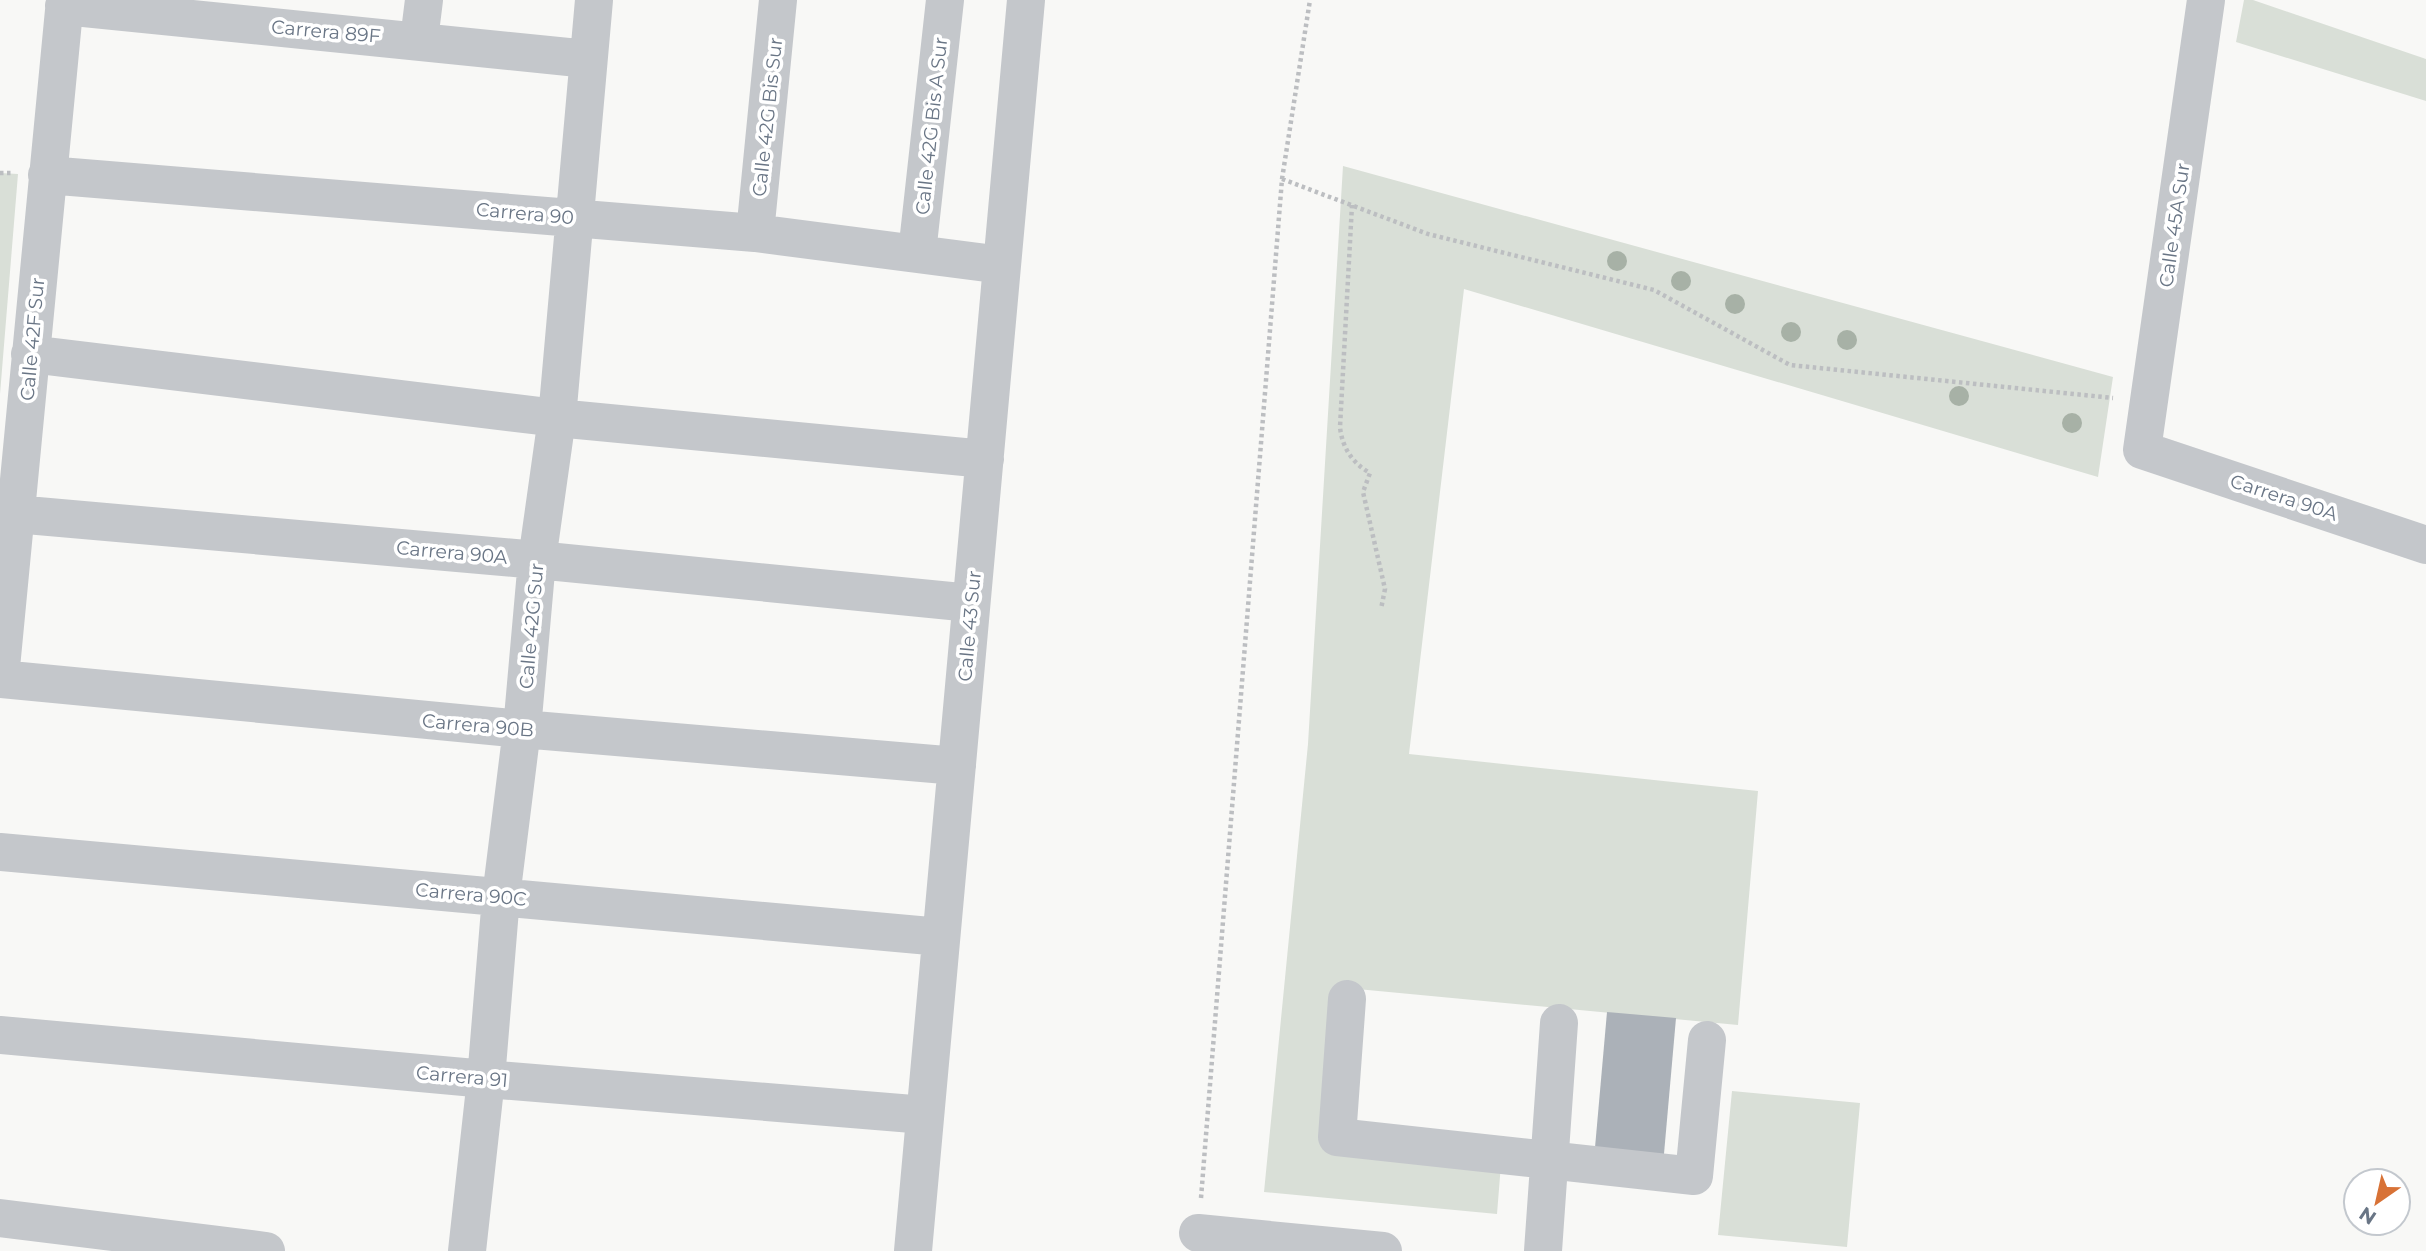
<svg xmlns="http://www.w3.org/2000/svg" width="2426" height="1251" font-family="Montserrat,sans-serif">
<rect width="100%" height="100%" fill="#f8f8f6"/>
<path fill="#d9dfd7" d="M2244,0H2253L2426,59V101L2236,42Z
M1343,166L2113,377L2098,477L1464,289L1409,754L1758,791L1738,1025L1336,987L1321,1147L1501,1164L1497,1214L1264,1192L1308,744Z
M0,173L18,174L0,394Z
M1732,1091L1860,1103L1847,1247L1718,1235Z"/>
<path fill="#abb1b8" d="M1607,1012L1676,1018L1663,1165L1594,1159Z"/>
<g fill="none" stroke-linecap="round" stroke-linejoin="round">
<path stroke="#bcbec1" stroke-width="4.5" stroke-dasharray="3.5 3.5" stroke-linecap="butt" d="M0,173H11
M1282,179L1428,234L1654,290L1790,365L2113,398
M1352,205L1340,427C1342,447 1352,463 1370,473L1363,492L1385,589L1381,609
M1201,1198L1282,179L1310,0"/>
<path stroke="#c4c7cb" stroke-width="38" d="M2206,0L2142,450L2426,545
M64,6L588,59
M419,40L424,0
M47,175L755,233L1002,265
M755,233L778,0
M917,253L945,0
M30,354L557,418L985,459
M15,514L537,560L971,603
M0,678L65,0
M0,679L522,729L957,766
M0,852L941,937
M1347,999L1337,1137L1694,1176L1707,1040
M0,1035L486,1079L925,1115
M0,1218L266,1251
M1198,1233L1383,1251
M467,1251L486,1079L501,897L522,729L537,560L557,418L594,0
M913,1251L1026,0
M1543,1251L1559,1023"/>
</g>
<g fill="#a7b1a6">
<circle cx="1617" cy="261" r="10"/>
<circle cx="1681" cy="281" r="10"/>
<circle cx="1735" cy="304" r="10"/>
<circle cx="1791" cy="332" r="10"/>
<circle cx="1847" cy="340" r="10"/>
<circle cx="1959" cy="396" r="10"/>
<circle cx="2072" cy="423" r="10"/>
</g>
<g text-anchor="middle" stroke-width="7" stroke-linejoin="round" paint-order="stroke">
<g font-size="19" fill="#697585" stroke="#fff">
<text transform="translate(326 31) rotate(5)" y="7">Carrera 89F</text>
<text transform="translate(767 117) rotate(-84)" y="7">Calle 42G Bis Sur</text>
<text transform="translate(931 126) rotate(-84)" y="7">Calle 42G Bis A Sur</text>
<text transform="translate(525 213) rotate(5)" y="7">Carrera 90</text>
<text transform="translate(2174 225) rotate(-82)" y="7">Calle 45A Sur</text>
<text transform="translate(32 339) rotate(-85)" y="7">Calle 42F Sur</text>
<text transform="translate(2284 497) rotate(18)" y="7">Carrera 90A</text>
<text transform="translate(452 552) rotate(5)" y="7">Carrera 90A</text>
<text transform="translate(531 626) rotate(-85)" y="7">Calle 42G Sur</text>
<text transform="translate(969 626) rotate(-85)" y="7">Calle 43 Sur</text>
<text transform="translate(478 725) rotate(5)" y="7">Carrera 90B</text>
<text transform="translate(471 894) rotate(5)" y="7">Carrera 90C</text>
<text transform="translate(462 1076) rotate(5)" y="7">Carrera 91</text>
</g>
</g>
<g transform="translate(2377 1202) rotate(214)"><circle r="33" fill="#ffffff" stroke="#c3c8ce" stroke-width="2"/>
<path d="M0-5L12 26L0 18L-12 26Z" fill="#d87236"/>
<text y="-10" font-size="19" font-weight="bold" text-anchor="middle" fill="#697585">N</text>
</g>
</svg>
